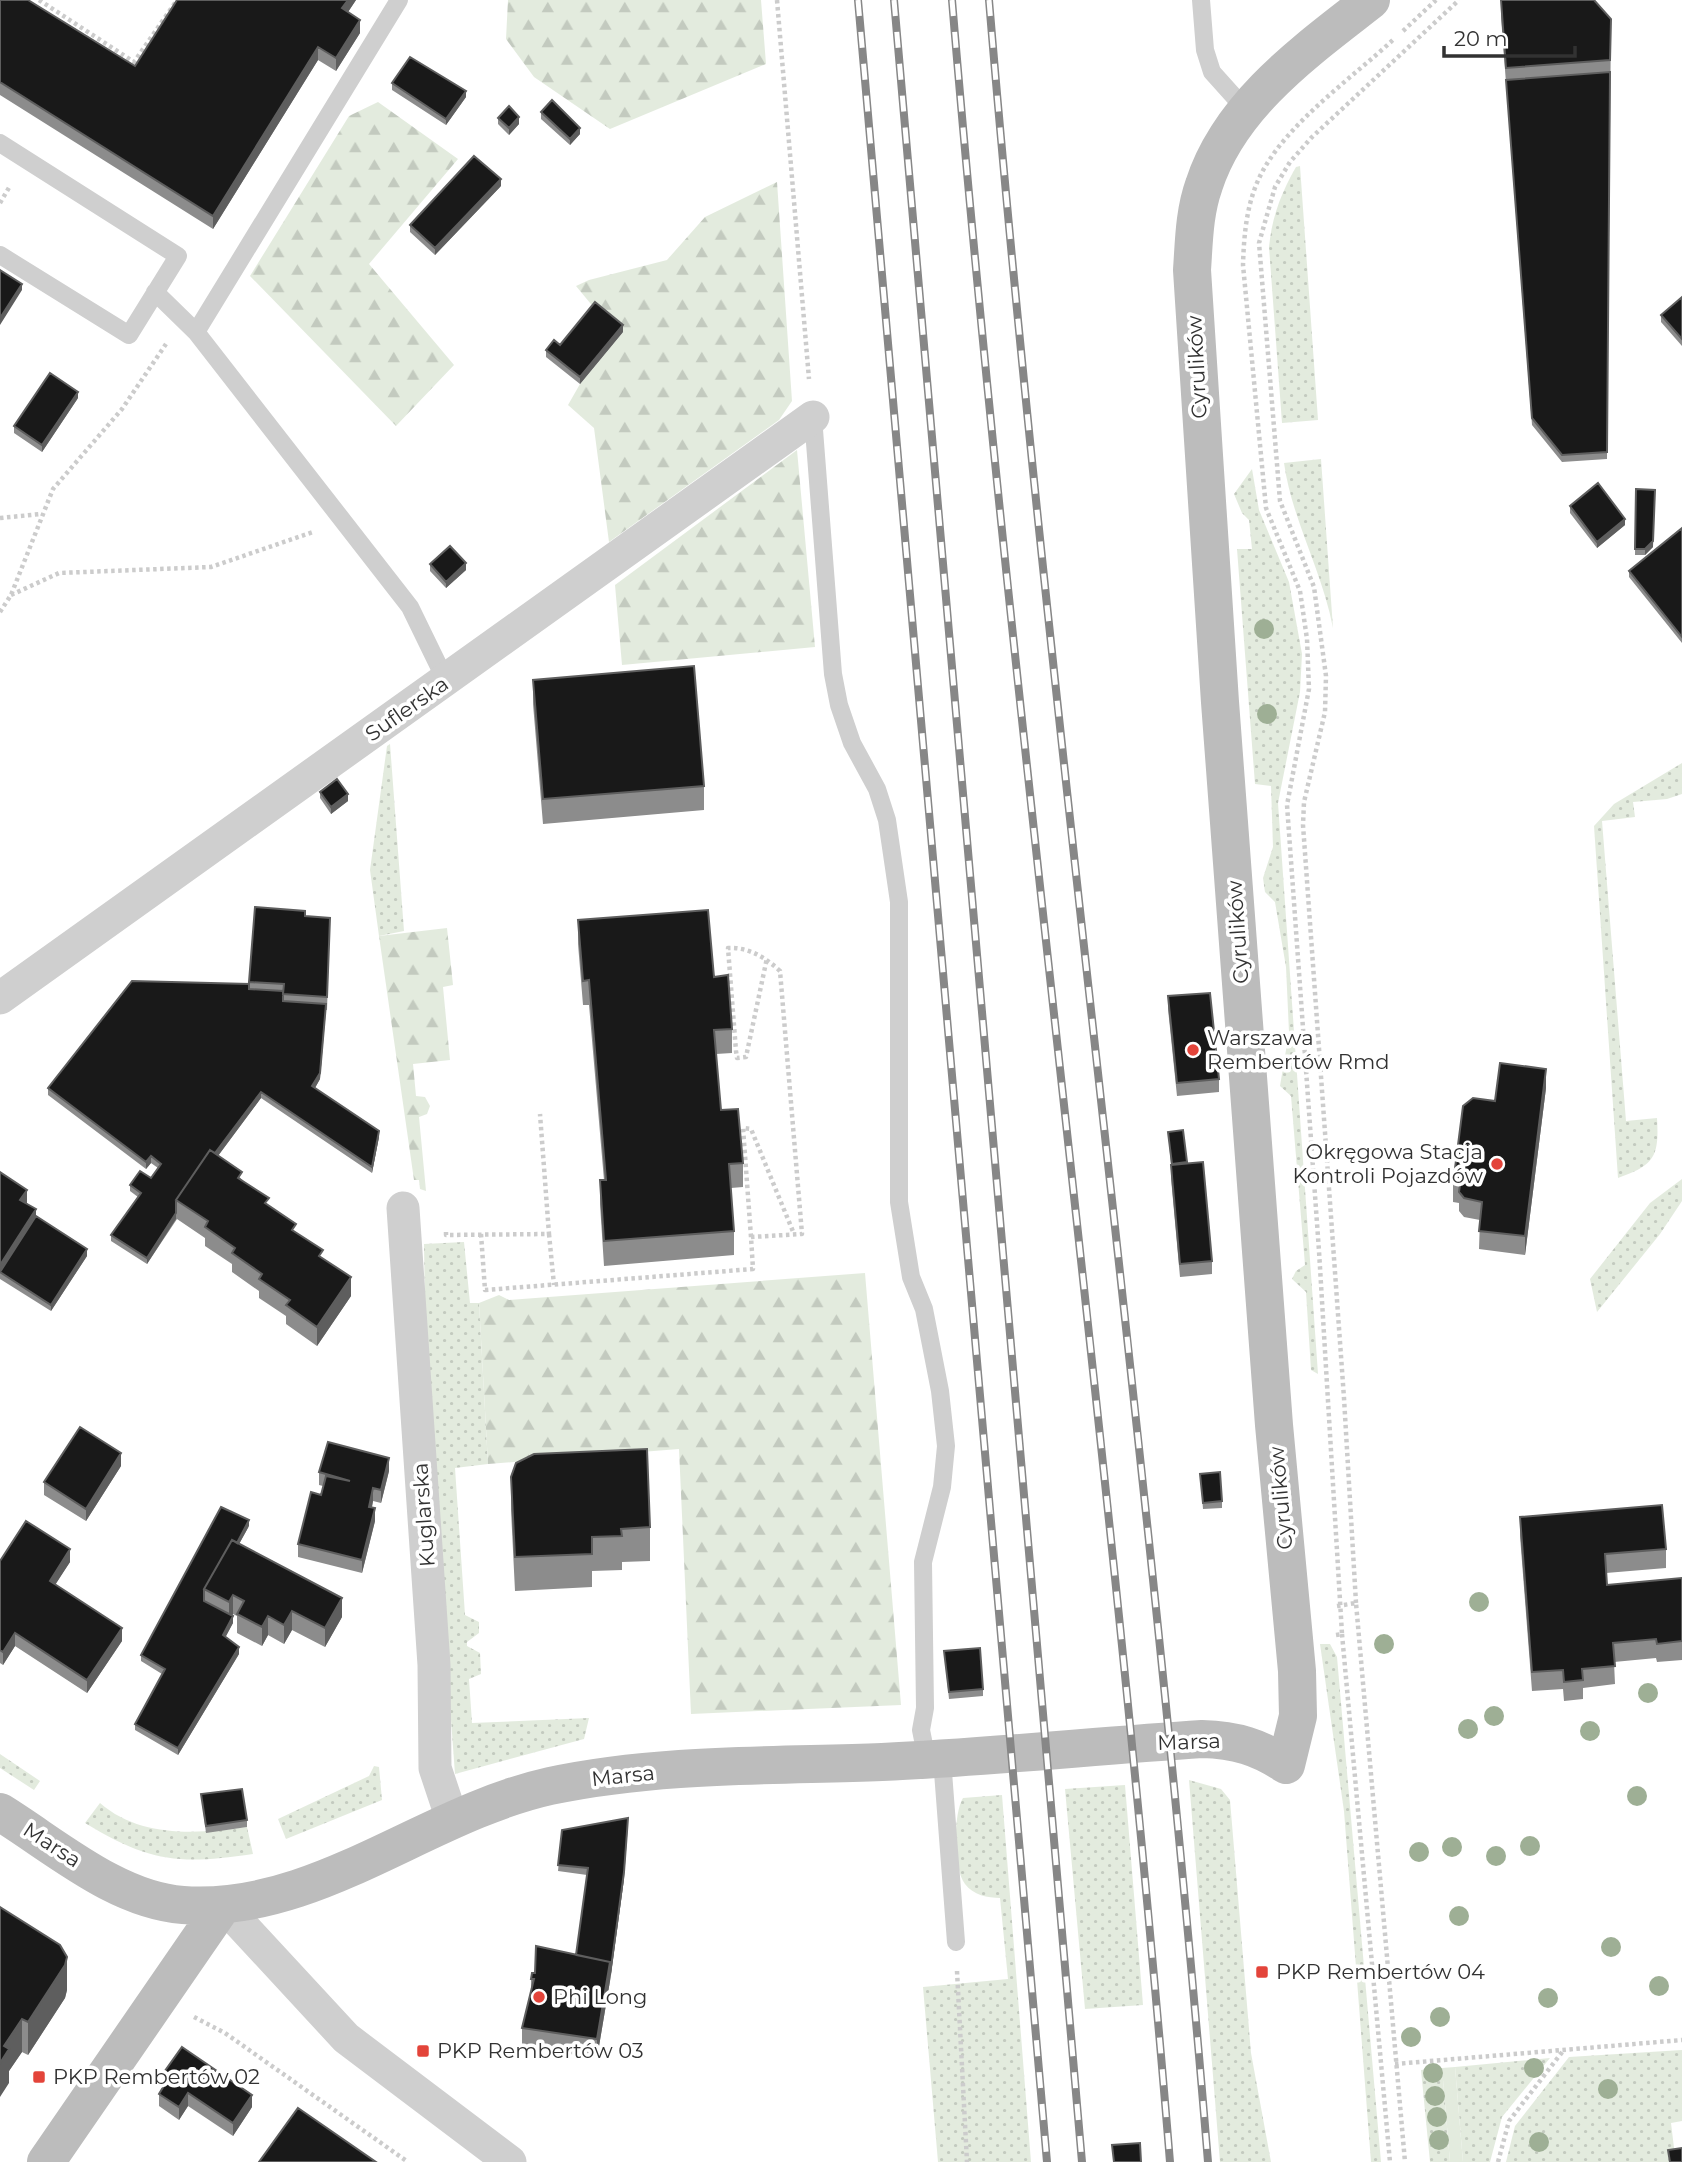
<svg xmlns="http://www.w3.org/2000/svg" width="1682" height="2162" font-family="Montserrat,sans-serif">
<defs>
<pattern id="grass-dots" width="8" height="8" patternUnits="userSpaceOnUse" patternTransform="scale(1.75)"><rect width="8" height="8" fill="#e3ebde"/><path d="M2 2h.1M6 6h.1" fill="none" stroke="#c3cabf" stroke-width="1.8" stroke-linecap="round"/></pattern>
<pattern id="forest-firs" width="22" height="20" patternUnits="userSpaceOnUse" patternTransform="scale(1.75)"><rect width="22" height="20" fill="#e3ebde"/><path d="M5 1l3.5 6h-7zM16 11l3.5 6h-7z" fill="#c3cabf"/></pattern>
</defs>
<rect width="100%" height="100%" fill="#fff"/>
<path fill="url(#grass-dots)" d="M1300,166L1318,420L1282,423L1269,247C1272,217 1281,193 1296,167Z
M1321,459L1333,628C1322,570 1292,520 1284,463Z
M1252,469L1259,510L1289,582L1302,654L1300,692L1278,803L1318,1374L1311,1370L1306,1292L1292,1279L1296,1271L1305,1265L1291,1096L1280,1086L1289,1032L1286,967L1275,902L1265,892L1263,878L1273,847L1271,786L1255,784L1237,549H1252L1249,520L1242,513L1234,494Z
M390,744L404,931L379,936L370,870L387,746Z
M1682,763V794L1667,799L1633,802L1635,817L1602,821L1626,1121L1657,1118C1659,1155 1656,1165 1618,1178L1594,826L1614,804Z
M1682,1179V1201L1660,1234L1597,1312L1590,1279L1650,1203Z
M464,1242L470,1303H479L488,1464L455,1468L465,1615L479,1622V1633L467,1642V1646L480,1653L481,1674L469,1679L472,1723L589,1718L584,1739L455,1774L426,1379L424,1244Z
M1320,1644H1330L1337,1657L1381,2162H1371L1344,1811Z
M0,1754L40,1781L34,1790L0,1768Z
M374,1766L379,1767L382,1800L286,1839L278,1819L369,1776Z
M1189,1780L1221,1789L1230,1800L1251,2053L1271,2162H1220Z
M1125,1785L1143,2005L1085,2009L1065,1789Z
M1002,1795L1031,2162H938L923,1987L1008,1979L1000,1898C988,1898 973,1895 965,1884C953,1869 953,1814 963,1798Z
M100,1803C140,1838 197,1834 247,1827L253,1854C179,1865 149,1862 85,1823Z
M1682,2050V2121L1671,2123L1675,2156L1669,2157V2162H1506L1515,2126L1569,2057Z
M1550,2058L1502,2117L1490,2162H1463L1455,2067Z
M1442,2068L1450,2162H1430L1421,2070Z"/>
<path fill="url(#forest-firs)" d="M508,0H761L766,64L610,129L534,77L506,39Z
M378,102L458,159L369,264L454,365L396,426L250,276L349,116Z
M777,182L792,401L779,420L609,542L594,428L568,405L580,384L623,332L595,309L576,286L589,280L667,260L705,217Z
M797,450L815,647L622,665L615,585Z
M447,928L453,985L443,987L450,1060L413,1064L416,1096L425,1097L430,1106L427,1114L419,1117L426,1191L420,1189L419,1180H414L379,936Z
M865,1273L901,1705L691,1714L679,1449L488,1464L479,1303L499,1295L509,1300Z"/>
<path fill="#e3ebde" d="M1455,2067L1463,2162H1450L1442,2068Z"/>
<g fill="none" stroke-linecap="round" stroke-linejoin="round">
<path stroke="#ccc" stroke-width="4.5" stroke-dasharray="3.5 3.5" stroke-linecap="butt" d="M39,0L134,62L177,0
M777,0L809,379
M1403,31L1436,0
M0,203L10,186
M0,518L41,514
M11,595L59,573L211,567L313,532
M0,612L11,595L53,489L122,409L166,344
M446,1232V1235L549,1234L540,1114
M481,1234L485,1290L753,1269L751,1237L802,1234L780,971C765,957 748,947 728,948L736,1051L737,1058L746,1057L767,958
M549,1234L554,1285
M751,1237L743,1128L751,1129L794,1234
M1356,1603L1344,1398L1303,825L1304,802L1325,712L1326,676L1314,587L1280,501L1259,243L1275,187L1290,162L1311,138L1459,0
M1337,1606L1356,1603L1405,2162
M1342,1634L1390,2162
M1336,1635L1342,1634L1319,1251L1287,805L1309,689L1307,639L1300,591L1266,508L1243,265C1244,232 1247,197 1265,167C1293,119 1353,77 1394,39
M957,1971L967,2162
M194,2017L225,2033L408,2162
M1395,2064L1682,2040
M1498,2162L1509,2121L1563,2051"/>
<path stroke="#cfcfcf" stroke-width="18" d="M1201,0L1205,50L1212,72L1247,111
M0,143L178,256L129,335L0,255
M155,292L196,332L410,607L446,681
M196,332L399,0
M813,417L833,674L839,705L852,743L877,789L887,820L899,902V1202L911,1277L924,1309L940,1391L946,1446L942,1487L923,1562L925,1708L921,1730L927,1760
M942,1759L956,1942"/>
<path stroke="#cfcfcf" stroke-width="33" d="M0,998L813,417
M403,1208L434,1665L435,1768L452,1819
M223,1905L346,2038L510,2162"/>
<path stroke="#bcbcbc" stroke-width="38" d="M0,1812C55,1846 116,1900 183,1905C316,1914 424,1814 550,1786C658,1763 772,1766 882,1762C989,1757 1095,1746 1202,1739C1236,1740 1259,1747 1286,1765L1298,1716L1297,1671L1274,1425L1220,702L1192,270C1194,242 1194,213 1204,185C1230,104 1307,50 1371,0
M46,2162L223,1905"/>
<defs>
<path id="rail" d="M858,0L1047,2162
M894,0L1082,2162
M952,0C1012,722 1111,1440 1170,2162
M989,0C1049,722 1149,1440 1208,2162"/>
</defs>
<use href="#rail" stroke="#878787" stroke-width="8"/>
<use href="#rail" stroke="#fff" stroke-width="5" stroke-dasharray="16" stroke-linecap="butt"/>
</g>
<g fill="#9eaf95">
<circle cx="1264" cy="629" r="10"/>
<circle cx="1267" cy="714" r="10"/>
<circle cx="1479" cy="1602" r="10"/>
<circle cx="1384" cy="1644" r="10"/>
<circle cx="1648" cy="1693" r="10"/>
<circle cx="1494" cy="1716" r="10"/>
<circle cx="1468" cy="1729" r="10"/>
<circle cx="1590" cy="1731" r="10"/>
<circle cx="1637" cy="1796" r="10"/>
<circle cx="1530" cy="1846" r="10"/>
<circle cx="1452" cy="1847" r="10"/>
<circle cx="1419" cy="1852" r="10"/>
<circle cx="1496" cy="1856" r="10"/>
<circle cx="1459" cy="1916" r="10"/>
<circle cx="1611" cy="1947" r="10"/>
<circle cx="1659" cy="1986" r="10"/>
<circle cx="1548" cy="1998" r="10"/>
<circle cx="1440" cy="2017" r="10"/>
<circle cx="1411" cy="2037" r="10"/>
<circle cx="1534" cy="2068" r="10"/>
<circle cx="1433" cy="2073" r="10"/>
<circle cx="1608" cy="2089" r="10"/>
<circle cx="1435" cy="2096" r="10"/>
<circle cx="1437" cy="2117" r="10"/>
<circle cx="1439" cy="2140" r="10"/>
<circle cx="1539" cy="2142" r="10"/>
</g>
<path fill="#8c8c8c" d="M0,0L135,66L177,0H356L348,12L360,33L336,71L318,60L213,229L0,95Z
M1501,0L1611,19L1607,459L1562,462L1532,425L1501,17Z
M392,83L466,97L446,125L392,90Z
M541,112L580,134L570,145L541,119Z
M498,118L519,124L509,135L498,124Z
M501,186L435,255L410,232V225Z
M1682,297V346L1661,322V315Z
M623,332L580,384L546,357V350L560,345Z
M78,398L42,452L14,433V426Z
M1636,489L1653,547L1645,555H1635Z
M1570,506L1625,525L1597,548L1570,513Z
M1682,528V643L1629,577V571Z
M430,564L466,570L446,588L430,571Z
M533,680L704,786V810L543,824L533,704Z
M320,792L348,801L331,814L320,798Z
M305,916L330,918L327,1010H326L320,1079L315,1088L379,1137L372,1173L261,1098L218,1156L323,1259L351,1296L317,1346L286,1324V1316L259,1298V1291L232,1272V1264L205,1246V1238L177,1219L147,1264L111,1241V1235L138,1197L130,1191V1185L151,1178L158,1168L151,1163L146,1169L48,1095V1088L249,989V982Z
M578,920L714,977L732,1029V1053L716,1054L721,1110L743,1163V1187L731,1188L734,1231V1255L604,1266L600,1204V1180H604L589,1005H583L578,944Z
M1168,996L1219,1079V1092L1177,1096L1168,1009Z
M1546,1088L1525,1255L1479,1249L1480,1220L1464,1217L1459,1211V1203L1453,1202V1184L1495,1101Z
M1183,1130L1187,1164L1212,1261V1274L1180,1277L1171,1178V1165L1168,1132Z
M0,1172L27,1203L36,1216L87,1256L51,1311L0,1279Z
M121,1466L86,1521L44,1495V1482Z
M389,1471L381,1503L373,1501L372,1508L375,1521L362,1573L298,1557V1544L321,1495L323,1486L319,1485V1472Z
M1200,1474L1222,1501V1508L1203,1509Z
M511,1477L650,1527V1561L622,1562V1570L592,1571V1587L515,1591L511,1510Z
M1520,1517L1666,1549V1568L1606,1573L1607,1585L1682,1578V1660L1657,1662L1656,1658L1614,1662L1615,1684L1583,1688V1699L1564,1701L1563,1689L1532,1691L1520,1536Z
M249,1526L239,1544L342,1617L325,1647L292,1630L284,1644L268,1635L262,1646L237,1633V1616L233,1614L232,1616L233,1623L225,1637L239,1654L178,1755L135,1730V1724L162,1674L141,1661V1655Z
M0,1561L70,1562L55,1584L122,1641L87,1693L15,1646L3,1665L0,1663Z
M944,1651L983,1689V1696L949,1699Z
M201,1794L247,1820V1827L206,1833Z
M562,1830L624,1879L610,1981L597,2058L522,2047V2028L531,1992V1979L535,1973L576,1955L587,1875L558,1871Z
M0,1907L67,1990L65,1998L28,2055L22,2052L9,2071V2083Z
M162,2075L252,2107L233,2136L188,2106L179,2120L159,2106V2094L163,2088Z"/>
<path fill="#5e5e5e" d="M348,0H356L342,21V8Z
M360,20V33L336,71V58Z
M318,47V60L213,229V216Z
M466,91V97L446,125V119Z
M519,117V124L509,135V128Z
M580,128V134L570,145V139Z
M501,179V186L435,255V248Z
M22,284V290L0,325V318Z
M623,325V332L580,384V377Z
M78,392V398L42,452V445Z
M1655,490L1653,547L1645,555V549Z
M1625,519V525L1597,548V542Z
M466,563V570L446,588V582Z
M348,794V801L331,814V807Z
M326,1004L320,1079L312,1093V1086Z
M1546,1069V1088L1525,1255V1236Z
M261,1092V1098L194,1188L191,1185Z
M379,1131V1137L372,1173V1167Z
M151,1156V1163L146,1169V1162Z
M27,1190V1203L20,1212V1200Z
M36,1209V1222L0,1272V1265Z
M176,1213V1219L147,1264V1258Z
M87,1249V1256L51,1311V1305Z
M351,1277V1296L317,1346V1327Z
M121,1453V1466L86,1521V1509Z
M389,1458V1471L381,1503V1490Z
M373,1488V1501L369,1520V1507Z
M375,1508V1521L362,1573V1560Z
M249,1520V1526L212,1593L209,1592Z
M70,1549V1562L50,1593V1581Z
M233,1595V1614L229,1621V1602Z
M342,1598V1617L325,1647V1628Z
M292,1611V1630L284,1644V1625Z
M233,1616V1623L223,1642V1635Z
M268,1616V1635L262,1646V1627Z
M122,1628V1641L87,1693V1680Z
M15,1633V1646L3,1665V1652Z
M239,1647V1654L178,1755V1748Z
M628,1824L624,1879L610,1981V1975Z
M67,1957V1990L65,1998L28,2055V2022Z
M610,1962V1981L597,2058V2039Z
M22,2019V2052L9,2071V2083L0,2097V2063L4,2046Z
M188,2093V2106L179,2120V2107Z
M252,2095V2107L233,2136V2123Z"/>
<path fill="#191919" stroke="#5e5e5e" stroke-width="2" d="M0,0H28L135,66L177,0H348L342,8L360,20L336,58L318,47L213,216L0,82Z
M1501,0H1594L1611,19L1610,60L1506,68Z
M410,57L466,91L446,119L392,83Z
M1610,72L1607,452L1562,455L1532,418L1506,80Z
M552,100L580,128L570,139L541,112Z
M509,106L519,117L509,128L498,118Z
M474,156L501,179L435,248L410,225Z
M0,270L22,284L0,318Z
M1682,297V339L1661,315Z
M595,302L623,325L580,377L546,350L554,340L560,345Z
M50,373L78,392L42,445L14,426Z
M1598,483L1625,519L1597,542L1570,506Z
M1636,489L1655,490L1653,541L1645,549H1635Z
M1682,528V637L1629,571Z
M450,546L466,563L446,582L430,564Z
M694,666L704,786L543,799L533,680Z
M337,779L348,794L331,807L320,792Z
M255,907L305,911V916L330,918L327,997L283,994L284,984L249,982Z
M708,910L714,977L728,975L732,1029L714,1030L721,1110L738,1109L743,1163L729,1164L734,1231L604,1241L600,1180H606L589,980L583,981L578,920Z
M132,981L249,984V989L283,991V1001L326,1004L320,1073L312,1086L379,1131L372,1167L261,1092L215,1153L210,1150L176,1200V1213L147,1258L111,1235L141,1193L130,1185L140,1171L151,1178L161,1164L151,1156L146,1162L48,1088Z
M1210,993L1219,1079L1177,1083L1168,996Z
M1500,1063L1546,1069L1525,1236L1479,1231L1482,1202L1464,1198L1459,1192L1460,1185L1453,1184L1463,1106L1473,1098L1495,1101Z
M1183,1130L1187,1162L1172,1164L1168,1132Z
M210,1150L242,1172L238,1178L269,1198L265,1203L296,1224L292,1230L323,1250L319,1256L351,1277L317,1327L286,1305L290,1300L259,1279L262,1274L232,1253L235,1248L205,1227L208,1221L176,1200Z
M1203,1162L1212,1261L1180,1264L1171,1165Z
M0,1172L27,1190L20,1200L36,1209L0,1265Z
M36,1216L87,1249L51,1305L0,1272Z
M80,1427L121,1453L86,1509L44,1482Z
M328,1442L389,1458L381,1490L373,1488L369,1507L375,1508L362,1560L298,1544L311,1492L321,1495L326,1476L350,1481L319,1472Z
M647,1449L650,1527L621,1529L622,1536L592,1537V1554L515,1557L511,1477L516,1463L534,1454Z
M1220,1472L1222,1501L1203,1503L1200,1474Z
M1662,1505L1666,1549L1605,1554L1607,1585L1682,1578V1641L1657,1644L1656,1639L1613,1643L1615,1666L1582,1669L1583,1680L1564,1682L1563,1670L1532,1672L1520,1517Z
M221,1507L249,1520L237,1543L232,1540L204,1589V1601L233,1616L223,1635L239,1647L178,1748L135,1724L165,1669L141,1655Z
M26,1521L70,1549L50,1581L122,1628L87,1680L15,1633L3,1652L0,1650V1561Z
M232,1540L342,1598L325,1628L292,1611L284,1625L268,1616L262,1627L237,1614L244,1601L233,1595L229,1602L204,1589Z
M980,1648L983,1689L949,1692L944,1651Z
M242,1789L247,1820L206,1826L201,1794Z
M628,1818L624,1872L610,1975V1962L576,1955L588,1868L558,1865L562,1830Z
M0,1907L60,1945L67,1957L65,1965L28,2022L22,2019L4,2046L9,2049L0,2063Z
M536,1946L610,1962L597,2039L522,2028L534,1979H531L532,1973H535Z
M182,2047L252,2095L233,2123L188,2093L179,2107L159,2094L168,2079L162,2075Z
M298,2108L376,2162H259Z
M1140,2143L1141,2162H1114L1112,2145Z
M1682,2148V2162H1670L1668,2150Z"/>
<g fill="#e3443a" stroke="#fff" stroke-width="2.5">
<circle cx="1193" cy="1050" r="7"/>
<circle cx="1497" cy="1164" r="7"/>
<rect x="1255" y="1965" width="14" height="14" rx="3.5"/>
<circle cx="539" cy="1997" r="7"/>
<rect x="416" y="2044" width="14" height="14" rx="3.5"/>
<rect x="32" y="2070" width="14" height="14" rx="3.5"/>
</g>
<g text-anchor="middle" stroke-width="7" stroke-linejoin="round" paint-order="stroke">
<g font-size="21" fill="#323232" stroke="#fff">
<text transform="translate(1197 367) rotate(-93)" y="7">Cyrulików</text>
<text transform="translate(407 709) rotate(-35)" y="7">Suflerska</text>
<text transform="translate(1238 932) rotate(-94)" y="7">Cyrulików</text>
<text transform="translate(1281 1498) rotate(-95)" y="7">Cyrulików</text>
<text transform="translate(424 1515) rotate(-94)" y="7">Kuglarska</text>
<text transform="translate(1189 1742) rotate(-2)" y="7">Marsa</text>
<text transform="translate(623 1776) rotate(-6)" y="7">Marsa</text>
<text transform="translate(52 1845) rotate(33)" y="7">Marsa</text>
</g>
<g font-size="21" fill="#323232" stroke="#fff" text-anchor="start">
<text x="1207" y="1045">Warszawa<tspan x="1207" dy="24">Rembertów Rmd</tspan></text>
<text x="1483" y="1159" text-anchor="end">Okręgowa Stacja<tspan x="1483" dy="24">Kontroli Pojazdów</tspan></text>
<text x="1276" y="1979">PKP Rembertów 04</text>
<text x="553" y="2004">Phi Long</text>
<text x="437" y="2058">PKP Rembertów 03</text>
<text x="53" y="2084">PKP Rembertów 02</text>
</g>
</g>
<path d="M1444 46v10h131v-10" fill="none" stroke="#323232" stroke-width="3.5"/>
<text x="1454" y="46" font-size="21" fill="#323232" stroke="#ffffff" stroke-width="5" paint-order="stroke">20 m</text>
</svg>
